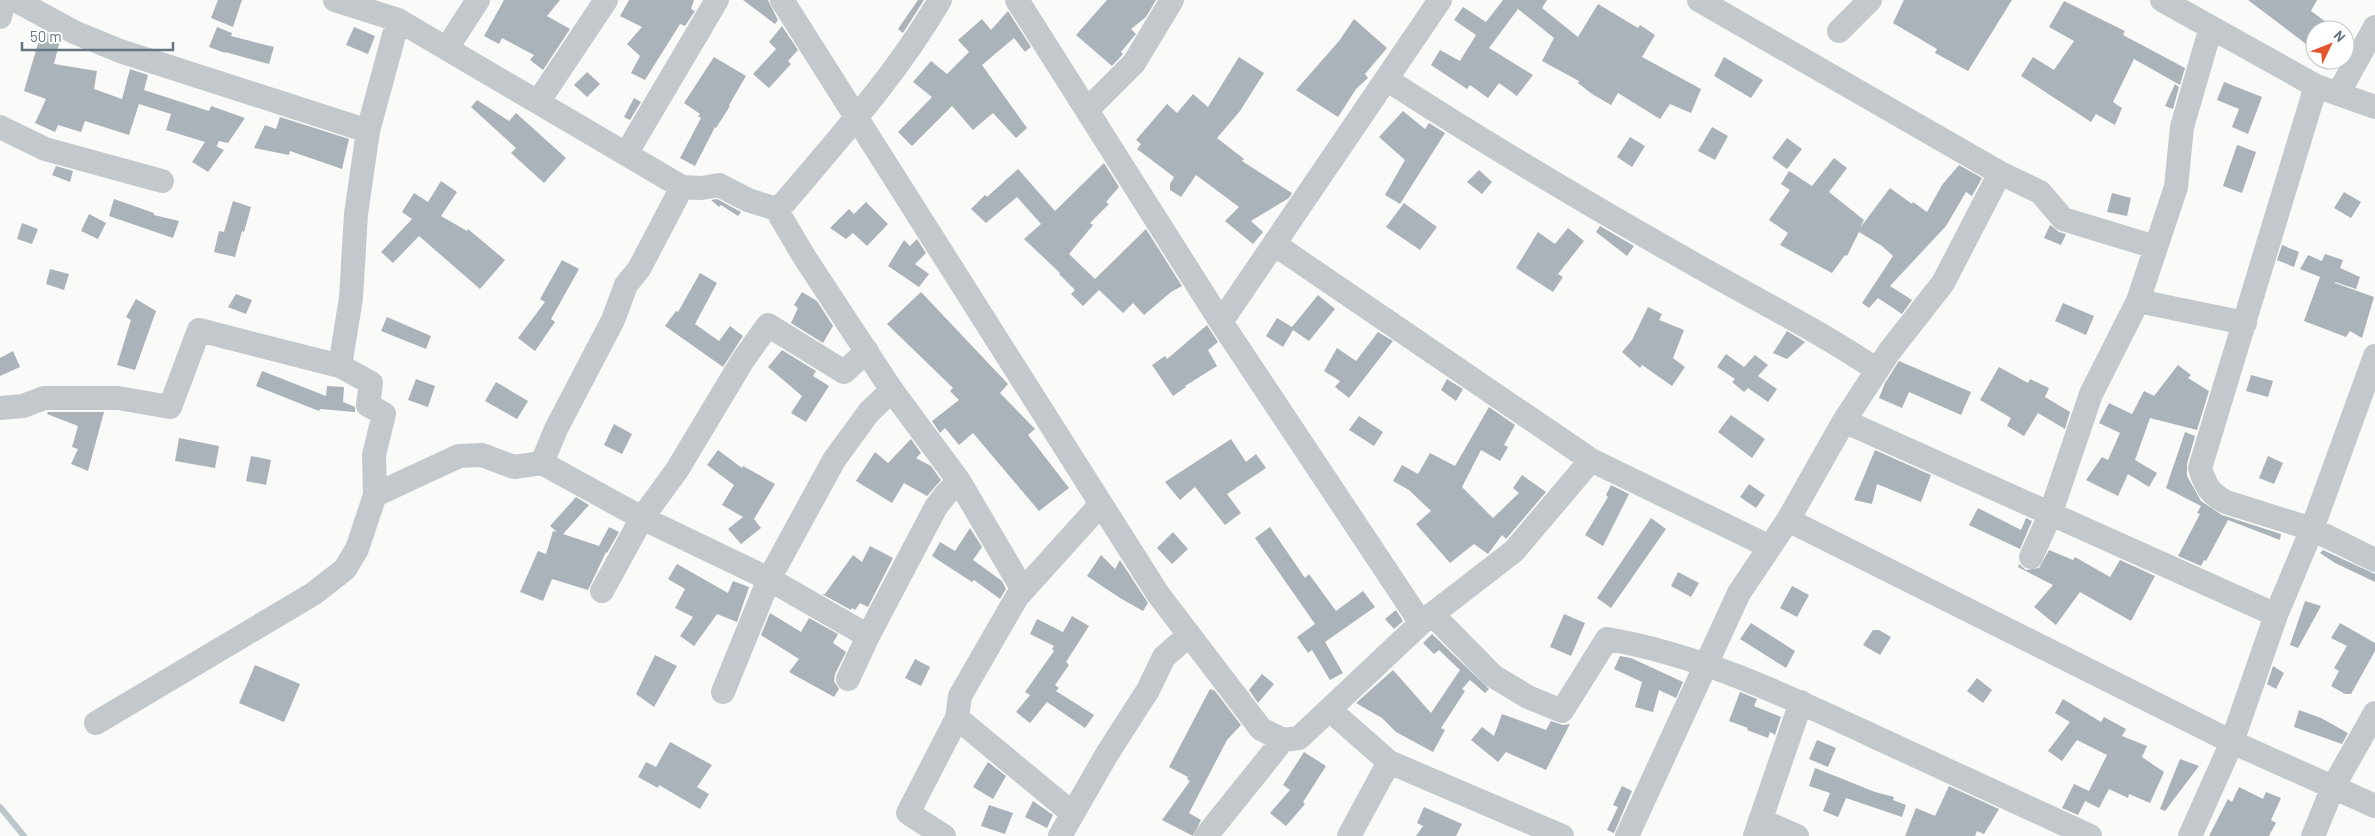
<svg xmlns="http://www.w3.org/2000/svg" width="2375" height="836" font-family="Barlow,sans-serif">
<rect width="100%" height="100%" fill="#fafaf8"/>
<g fill="none" stroke-linecap="round" stroke-linejoin="round">
<path stroke="#bbc7cb" stroke-width="6" d="M0,807L24,836"/>
</g>
<path fill="#aab3b9" d="M218,0H242L233,27L211,18Z
M504,0H560L547,16L570,29L543,70L530,60L534,55L502,38L499,44L484,36Z
M629,0H694L691,9L695,11L685,26L680,24L645,80L631,73L640,56L627,44L642,27L620,16Z
M743,0H768L778,20L775,24Z
M918,0H924L903,33L898,29Z
M1107,0H1156L1146,17L1131,29L1136,34L1121,52L1123,54L1112,66L1076,35Z
M1503,0H1547L1542,8L1578,37L1598,4L1638,28L1640,25L1655,35L1642,57L1701,89L1691,113L1670,104L1660,119L1618,93L1611,105L1592,94L1578,83L1579,81L1542,61L1554,38L1518,9L1489,48L1533,75L1517,96L1499,83L1488,98L1470,85L1467,89L1431,65L1440,50L1460,61L1476,35L1454,20L1463,7L1486,22Z
M1904,0H2012L1968,71L1935,53L1937,49L1893,23Z
M2248,0H2317L2311,11L2337,30H2315L2306,44Z
M2064,1L2125,31L2123,35L2185,68L2180,85L2134,59L2113,102L2122,108L2115,125L2096,114L2091,122L2021,76L2033,57L2054,70L2074,41L2049,27Z
M1008,11L1031,47L1025,52L1014,38L982,65L1027,128L1016,138L993,113L973,130L952,106L912,146L898,132L932,97L913,82L931,61L947,74L969,52L958,40L982,19L991,30Z
M1354,19L1387,48L1365,74L1368,78L1356,89L1338,117L1296,90L1339,41Z
M782,26L798,50L788,61L791,64L769,88L753,74L776,49L769,42Z
M217,27L232,33L231,36L274,47L269,64L225,52V53L209,47Z
M354,27L375,36L368,54L346,45Z
M42,30L60,40L54,64L97,71L94,89L122,99L130,69L148,75L144,90L209,111L211,106L245,118L228,143L219,141L217,146L214,145L224,150L208,172L192,162L205,142L166,130L171,114L139,104L129,135L85,121L81,132L58,125L55,132L35,123L46,99L24,91Z
M714,57L746,76L729,105L730,106L716,128L715,127L695,166L680,158L701,118L698,116L700,114L684,103Z
M1239,57L1264,73L1240,111L1217,138L1244,159L1242,161L1292,193L1289,198L1251,221L1263,232L1253,244L1225,221L1239,207L1196,175L1181,197L1170,190V184L1174,177L1137,149L1141,144L1136,140L1167,104L1177,113L1193,94L1208,107Z
M1724,57L1763,80L1751,98L1714,76Z
M587,72L600,84L587,97L574,85Z
M2224,82L2262,97L2248,134L2232,127L2239,109L2217,100Z
M2175,84L2179,87L2173,109L2165,106Z
M634,98L641,102L630,120L624,117Z
M477,100L509,121L516,113L566,158L544,183L511,153L516,148L471,107Z
M1403,111L1425,129L1429,123L1445,133L1400,204L1385,195L1405,160L1379,137Z
M280,117L349,139L342,169L290,151L289,155L254,148L265,125L276,129Z
M1712,127L1728,136L1715,160L1698,151Z
M1630,137L1645,146L1632,167L1617,157Z
M1787,138L1802,149L1787,169L1772,158Z
M2237,145L2256,152L2242,193L2223,186Z
M1834,158L1847,168L1829,192L1864,220L1860,228L1890,188L1912,204L1913,202L1927,212L1942,185L1959,165L1982,178L1972,196L1966,192L1946,226L1890,286L1912,300L1902,314L1878,298L1869,308L1862,303L1893,256L1882,246L1859,232L1847,256L1845,255L1832,273L1780,245L1788,233L1769,220L1790,190L1781,184L1789,171L1812,186Z
M1104,163L1119,187L1106,202L1109,204L1090,223L1093,225L1069,254L1095,279L1146,229L1182,286L1171,292L1144,315L1133,303L1123,313L1099,290L1083,306L1071,294L1075,290L1059,274L1060,273L1024,239L1041,224L1017,197L986,223L971,209L985,195L987,197L1018,169L1055,211Z
M56,166L73,171L70,182L52,175Z
M1479,170L1492,182L1482,194L1467,182Z
M441,181L457,192L441,216L467,231L468,229L505,260L480,289L419,236L393,263L381,252L412,219L402,212L414,193L428,202Z
M2344,192L2361,202L2351,218L2334,208Z
M2112,193L2131,198L2127,216L2107,212Z
M114,199L154,213V215L179,221L173,238L109,216Z
M717,199L741,212L738,216L721,205L719,207L711,200Z
M233,201L251,207L244,232L242,231L235,257L214,252L219,231L224,232Z
M866,202L888,224L867,246L853,233L846,239L830,228L849,209L854,214Z
M1404,203L1437,227L1420,250L1386,227Z
M89,214L106,223L98,239L81,231Z
M22,223L38,229L32,244L17,239Z
M2050,225L2059,232L2066,234L2061,245L2044,238Z
M1600,226L1634,246L1627,256L1596,232Z
M1568,228L1584,241L1558,274L1563,277L1553,292L1516,268L1538,232L1555,244Z
M917,239L926,253L915,264L929,274L919,287L888,266L904,240L910,246Z
M2282,245L2299,252L2294,267L2277,260Z
M2325,254L2343,260L2340,268L2360,277L2356,289L2335,282V283L2374,297L2362,338L2350,331L2346,337L2304,321L2320,277L2300,269L2308,255L2322,261Z
M562,260L579,269L551,319L555,322L535,351L518,338L545,302L540,299Z
M50,269L69,274L64,290L46,284Z
M700,273L717,283L695,324L719,341L730,326L743,336L723,367L665,326L676,311L678,312Z
M802,292L817,301L833,326L823,343L791,323L798,308L794,305Z
M921,292L1008,384L1000,393L1035,429L1028,435L1069,488L1039,511L973,433L959,445L945,428L940,433L932,421L959,400L950,391L953,388L887,324Z
M236,294L252,300L246,314L228,307Z
M1318,295L1335,309L1309,341L1293,330L1283,347L1266,336L1277,318L1292,327Z
M136,299L156,311L135,370L117,365L131,320L126,317Z
M2063,303L2094,316L2086,335L2055,321Z
M1648,307L1662,314L1659,320L1684,330L1673,358L1685,367L1672,386L1642,365L1640,368L1622,352L1632,340Z
M387,317L431,336L426,349L381,331Z
M1207,325L1218,342L1208,350L1217,366L1185,386L1186,387L1173,396L1152,365L1165,356L1167,359Z
M1787,331L1805,342L1787,359L1773,353Z
M1378,332L1393,341L1349,398L1335,387L1340,381L1324,371L1337,348L1356,361Z
M782,350L816,371L813,376L829,386L806,422L791,413L802,396L768,367Z
M13,351L20,367L0,376V358Z
M1726,354L1744,367L1755,355L1768,365L1758,376L1777,389L1768,402L1748,388L1744,392L1732,382L1735,379L1717,367Z
M1899,361L1971,392L1961,415L1909,392L1902,408L1879,398L1885,383Z
M2178,365L2191,375L2188,378L2209,391L2197,430L2150,418L2135,460L2157,473L2149,487L2128,474L2118,496L2086,480L2102,457L2108,460L2120,433L2099,423L2109,403L2132,414L2144,391L2154,396Z
M1999,367L2028,383L2030,379L2049,388L2045,397L2070,412L2065,429L2038,413L2024,436L2007,426L2011,418L1980,400Z
M262,371L326,396L327,386L344,387L343,402L355,407V412L320,409L319,411L256,386Z
M2251,375L2273,381L2268,397L2246,391Z
M416,379L435,386L428,407L408,400Z
M1447,379L1463,389L1456,401L1441,390Z
M496,382L528,401L517,419L485,401Z
M1489,407L1515,425L1504,445L1508,447L1500,461L1481,450L1462,487L1493,518L1519,493L1513,488L1522,475L1546,492L1506,539L1502,535L1488,554L1474,544L1450,563L1416,524L1431,511L1409,490L1393,481L1402,465L1418,474L1430,453L1455,466Z
M48,412H104L88,471L71,464L78,449L72,447L78,426L47,414Z
M1731,415L1765,439L1752,458L1718,432Z
M1359,416L1383,432L1374,446L1349,430Z
M614,424L632,434L622,454L604,445Z
M2185,432L2195,436L2187,464V476L2201,501L2222,515L2281,534L2280,540L2228,520L2206,561L2204,560L2201,566L2178,556L2200,514L2197,513L2201,506L2166,488Z
M179,438L219,446L215,468L175,461Z
M911,439L921,453L916,458L931,466L941,480L927,496L904,483L892,503L856,481L875,452L888,463Z
M1231,439L1246,462L1256,454L1266,468L1227,494L1241,513L1225,525L1195,487L1180,500L1165,482Z
M718,450L742,468L743,466L775,484L754,519L761,528L741,544L728,529L743,517L722,505L734,485L707,465Z
M1875,450L1931,475L1921,502L1877,484L1872,504L1854,500Z
M251,456L271,460L266,485L246,481Z
M2268,456L2283,463L2274,484L2259,478Z
M1749,484L1765,495L1756,508L1740,497Z
M1611,485L1629,494L1603,546L1585,535L1608,497L1606,495Z
M576,497L589,505L563,534L599,546L609,527L619,532L607,553L606,552L588,590L552,579L543,601L520,592L538,551L546,554L553,531L557,532L550,526Z
M1978,508L2021,530L2026,518L2032,521L2020,549L1969,525Z
M1651,518L1666,529L1611,608L1597,598Z
M1270,527L1305,578L1309,574L1336,611L1363,591L1375,607L1325,642L1343,673L1330,680L1312,650L1308,653L1297,637L1315,624L1255,538Z
M970,528L982,547L973,560L1002,581L1006,589L1000,599L974,580L972,582L932,556L940,542L955,551Z
M1173,532L1188,549L1172,564L1157,548Z
M870,546L893,558L868,607L860,603L855,610L852,608L851,610L822,594H825L853,555L862,562Z
M2049,550L2073,560L2075,557L2110,577L2120,560L2155,576L2131,621L2080,592L2056,625L2034,607L2053,585L2018,567L2019,564L2026,570L2039,568Z
M2323,550L2375,574V582L2335,563L2320,553Z
M1101,555L1115,569L1120,560L1148,603L1143,611L1120,598L1087,576Z
M677,564L728,593L733,581L749,587L737,622L717,614L694,646L680,636L693,617L675,608L685,589L668,579Z
M1678,572L1699,583L1691,597L1671,586Z
M1792,586L1809,595L1797,617L1780,608Z
M2305,601L2321,606L2298,648L2290,645Z
M1396,610L1403,621L1394,629L1385,619Z
M770,613L801,632L809,618L838,634L833,643L846,652L835,674L834,681L839,689L834,697L789,672L799,659L761,635Z
M1564,614L1585,623L1571,656L1550,647Z
M1072,616L1089,626L1066,662L1069,665L1055,685L1059,688L1056,691L1094,715L1085,728L1047,702L1030,723L1016,712L1030,695L1025,692L1054,651L1052,649L1054,646L1030,634L1037,619L1063,632Z
M1751,623L1795,651L1786,668L1740,639Z
M2340,623L2375,643V651L2351,694H2345L2331,686L2339,671L2334,668L2347,646L2331,638Z
M1873,630H1879L1891,637L1880,655L1863,645Z
M1432,634L1489,689L1485,693L1470,680L1462,689L1465,691L1441,728L1445,730L1433,752L1396,732L1382,718L1356,703L1393,670L1431,713L1460,670L1439,650L1434,654L1423,643Z
M655,655L677,666L654,707L636,694Z
M1620,656L1631,658L1683,682L1676,698L1659,690L1653,712L1635,707L1642,682L1614,669Z
M915,659L930,667L921,686L905,678Z
M255,665L300,684L284,722L239,703Z
M2273,666L2284,673L2276,689L2267,684Z
M1262,674L1274,684L1258,703L1249,690Z
M1977,678L1992,690L1983,703L1967,691Z
M1210,689L1215,691L1241,725L1227,740L1189,813L1201,820L1193,836L1162,820L1190,781L1187,779L1188,777L1169,767Z
M1740,692L1757,699L1754,706L1781,717L1775,735L1770,732L1768,738L1747,730L1748,728L1729,721Z
M2063,699L2101,722L2104,717L2126,729L2122,736L2147,746L2142,757L2164,772L2150,803L2129,794L2128,798L2109,789L2099,808L2085,801L2078,815L2062,808L2074,784L2089,791L2107,755L2077,740L2062,761L2048,751L2070,722L2055,713Z
M2299,710L2321,718L2348,733L2342,744L2294,727Z
M1502,714L1546,730L1551,721L1563,725L1570,724L1546,770L1506,752L1498,762L1471,740L1482,727L1494,736Z
M1817,740L1836,748L1828,767L1809,759Z
M670,742L712,765L697,787L709,794L700,809L659,785L658,788L638,777L646,762L656,767Z
M1304,752L1326,766L1303,802L1305,804L1286,826L1270,813L1290,790L1283,785Z
M2180,759L2199,766L2165,811L2160,809Z
M988,762L1006,776L993,799L973,787Z
M1815,768L1875,792L1894,797L1893,800L1906,805L1902,817L1846,798L1838,817L1823,811L1830,793L1809,786Z
M1622,786L1632,791L1614,833L1607,830L1618,807L1613,805Z
M1949,786L1999,809L1984,834L1977,831L1975,836H1905L1916,808L1935,816Z
M2239,787L2263,799L2266,792L2281,798L2271,820L2276,823L2269,836H2209L2228,799L2232,802Z
M1033,801L1053,815L1047,828L1025,817Z
M989,805L1013,813L1005,834L981,826Z
M1424,807L1462,824L1456,836H1416L1423,826L1417,823Z"/>
<g fill="none" stroke-linecap="round" stroke-linejoin="round">
<path stroke="#c3c8cc" stroke-width="24" d="M15,0L74,32L120,51L368,131
M335,0L398,20L682,187L702,188L719,185L748,200L776,209L785,202C840,137 897,74 940,0
M782,0L1158,594L1261,729L1283,740L1299,738L1421,623L1514,551L1591,460
M1017,0L1221,322L1421,623
M1699,0L2000,173L2040,192L2063,219L2155,247
M2162,0L2316,86L2375,107
M0,17L4,0
M1839,31L1870,0
M447,48L478,0
M1386,79C1494,149 1605,214 1717,277C1771,307 1825,335 1877,370
M2316,86L2200,468C2205,485 2210,494 2226,502L2312,529L2375,560
M2338,94L2375,27
M538,102L606,0
M1087,110L1134,63L1172,0
M0,127L45,149L162,181
M626,154L717,0
M776,209L805,258L893,392L959,481L1023,590
M1274,244L1591,460L1770,547
M2138,301L2245,323
M1221,322L1440,0
M0,408L23,406L44,398H118L170,407L199,330L340,366L351,298L356,214L368,131L398,20
M1844,421L2276,615
M542,463L642,518L769,579L868,636
M375,495L459,456L482,455L514,467L542,463L556,429L613,320L626,285L639,269L682,187
M1788,520L2232,742L2375,806
M2031,557L2050,515L2091,394L2138,301L2176,187L2182,127L2211,27
M602,591L642,518L677,470L743,360L768,325L844,372L867,351
M1432,614L1493,676L1528,697L1562,711L1607,639C1701,655 1787,696 1873,736C1945,769 2018,803 2090,836
M848,679L868,636L936,507L946,494L959,481
M723,692L769,579L834,460L869,412L892,390
M1331,711L1389,762L1349,836
M957,718L1072,813
M96,723L313,594L345,569L357,549L375,495L374,455L384,414L368,405L371,383L340,366
M1389,762L1562,836
M1760,820L1797,836
M944,836L908,813L957,718L960,696L1017,597L1101,504
M1060,836L1107,754L1148,690L1164,657L1189,635
M1206,836L1283,740
M1627,836L1739,593L1788,520L1844,421L1889,352L1943,283L2000,173
M1755,836L1801,702
M2190,836L2232,742L2276,615L2312,529L2375,356
M2313,836L2333,787L2375,713"/>
</g>
<g transform="translate(2330 45) rotate(47)"><circle r="24" fill="#ffffff" stroke="#c1c8cd"/>
<path d="M0-4L9 19L0 12L-9 19Z" fill="#e4572e"/>
<text y="-8" font-size="14" font-weight="bold" text-anchor="middle" fill="#657683">N</text>
</g>
<path d="M22 42v8h151v-8" fill="none" stroke="#657683" stroke-width="2.5"/>
<text x="30" y="42" font-size="15" fill="#657683" stroke="#ffffff" stroke-width="4" paint-order="stroke">50 m</text>
</svg>
